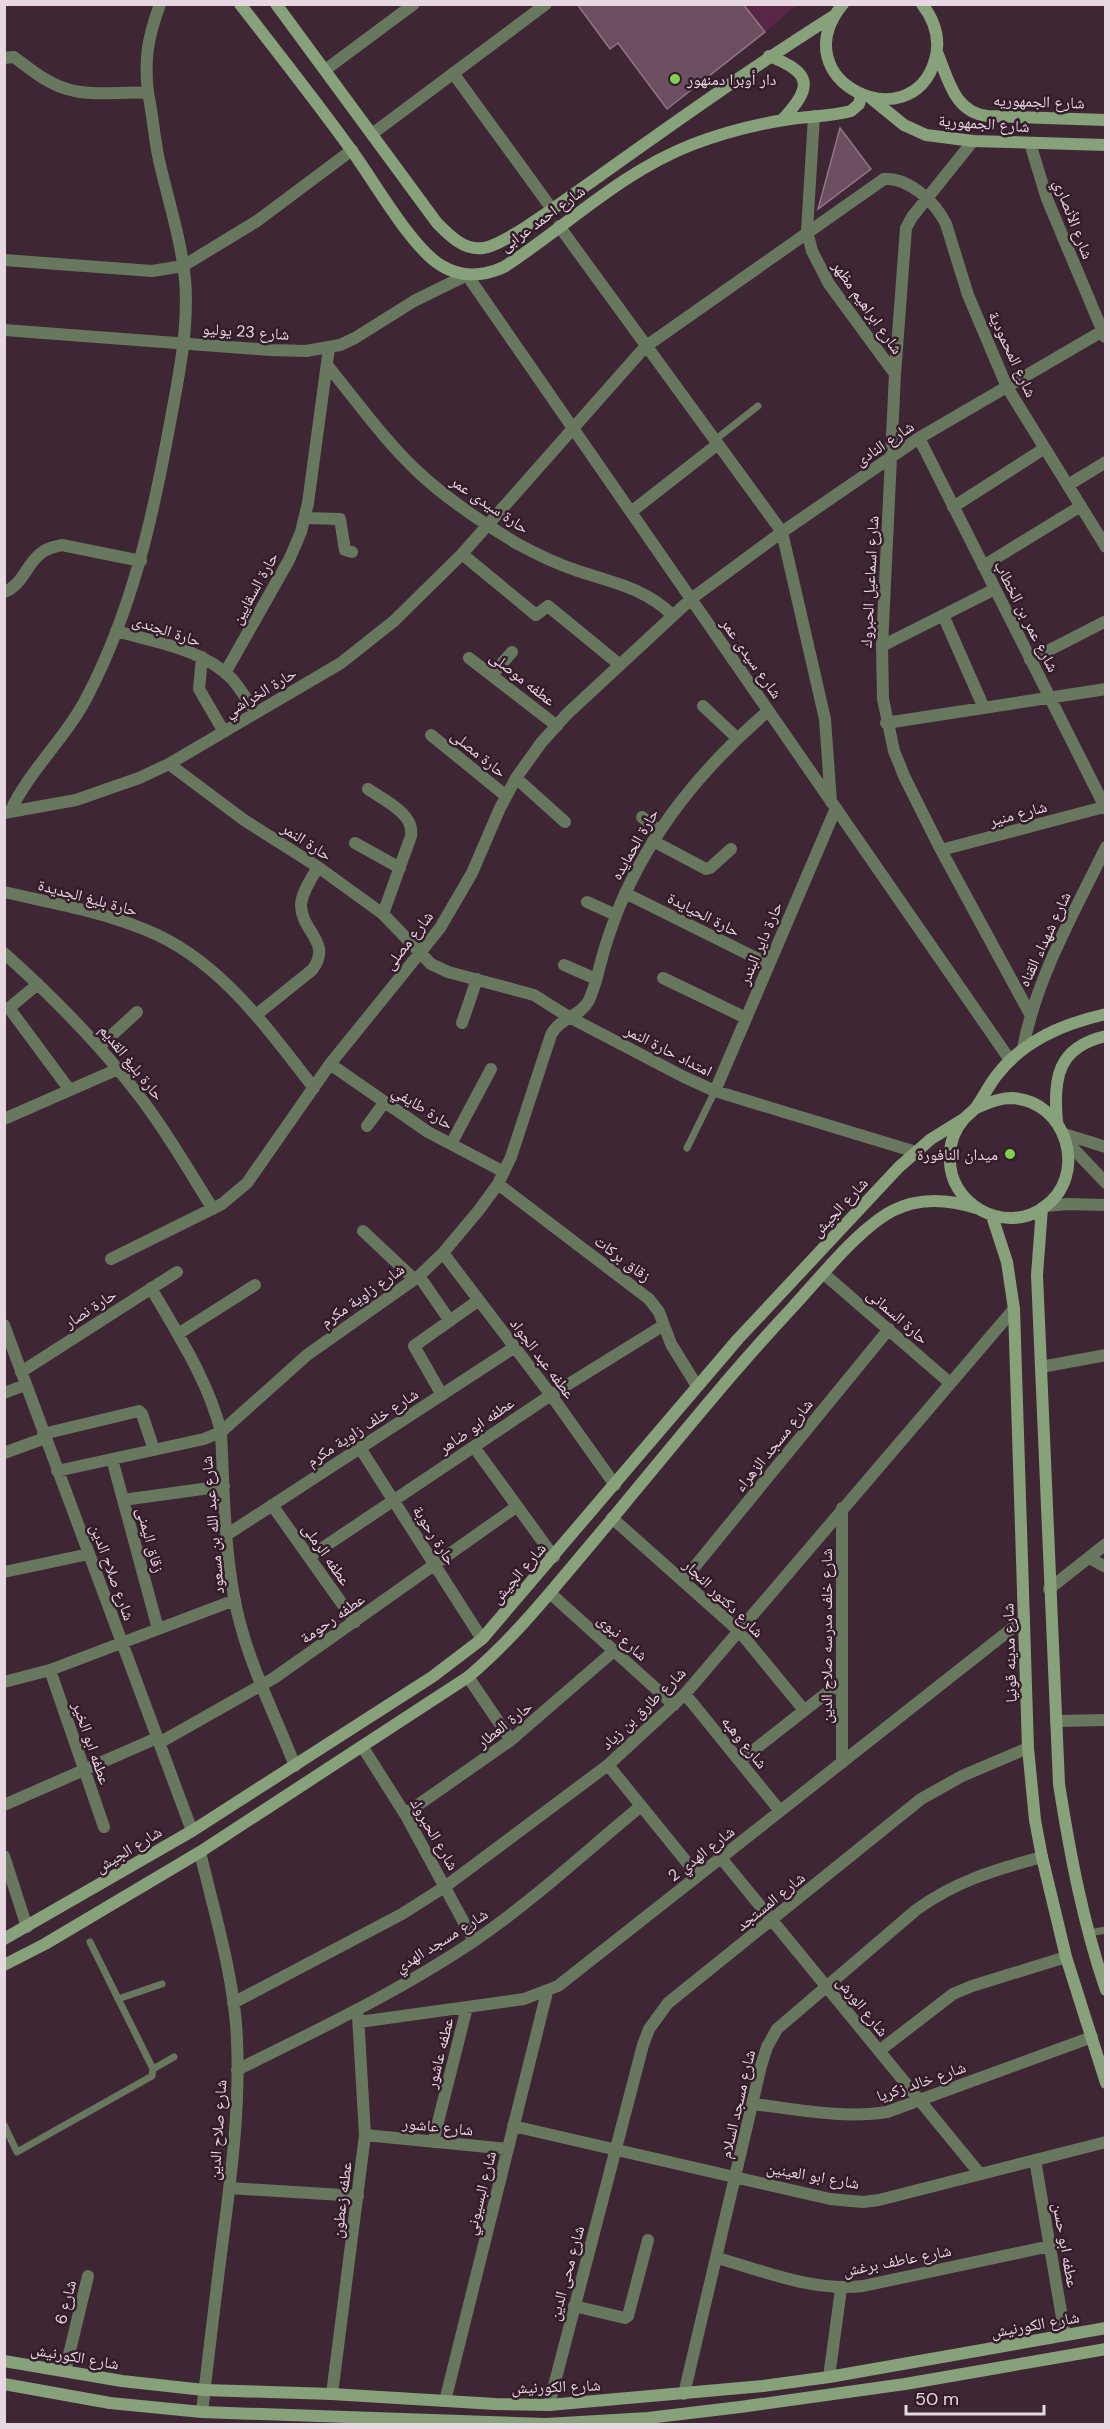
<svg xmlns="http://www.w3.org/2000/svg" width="1110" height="2429" font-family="'DM Sans','Noto Naskh Arabic',sans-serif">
<rect width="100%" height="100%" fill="#3f2635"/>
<path fill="#582747" d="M743,5H797L765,32Z"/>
<path fill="#6b4f60" stroke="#937586" stroke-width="1.5" d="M577,4H743L765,32L667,109L618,43L610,49Z
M840,128L871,169L818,209Z"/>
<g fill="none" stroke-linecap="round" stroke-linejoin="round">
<path stroke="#68785f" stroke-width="7" d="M715,440L758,406
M687,1148L715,1091
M1089,1933L1106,1930
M118,1999L162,1984
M153,2069L174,2057
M4,2125L17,2152L152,2076L153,2069L90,1942"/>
<path stroke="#68785f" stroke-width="12" d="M4,58L14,57C31,70 47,83 67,89C92,97 122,91 148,93C153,115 154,138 159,160C168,200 181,239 185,279C189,328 179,375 170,423C153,517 132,610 88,695C67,737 30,769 10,812
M325,70L414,4
M453,73L552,209
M148,93C144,57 148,38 160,4
M814,116L807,231L812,251L829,284L895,374
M372,134L546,4
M973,141L912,217L906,228L895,374L882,646L883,699L894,751L905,778L941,850L1030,1014
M1030,143L1047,199L1105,337
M559,226L782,532L825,719L831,802
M4,260L152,271L183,266L257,221L352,150
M467,275L1010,1060
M327,365C355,399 385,441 416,470C444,497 483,523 516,543C536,554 557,564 578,571C612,582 647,589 672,615
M919,438L1106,809
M1068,485L1106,462
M953,507L1045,448
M631,512L718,444
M306,518L340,519L345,550L352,552
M462,554L536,615L548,606L620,665
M983,566L1081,506
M4,592C22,586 26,565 40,554C46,548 54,547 62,545L141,561
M943,615L984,708
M116,631C155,642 203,649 232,679C241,689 248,702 256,713
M882,646L995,589
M202,657L199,689L224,732
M469,658L557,726
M1030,660L1106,621
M225,673L289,560L301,532L308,503L329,348
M492,675L512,652
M703,706L737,738
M886,723L1106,689
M431,735L506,796
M169,764L244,820L318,867L383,914L431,964L448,972L534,995L569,1017L684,1077L715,1091L916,1152
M516,778L565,822
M368,789C384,800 415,814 411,836L383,914
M4,813L76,800L139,778L169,764L341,663L394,621L462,554L645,347L884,179C909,177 936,203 946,224L968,295L1007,387L1106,547
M642,817L659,831
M653,841L706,869L710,868L731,849
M355,843L400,868
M941,850L1104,807
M4,892C52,903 101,911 146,930C219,959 267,1028 314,1088
M625,893L768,964
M587,902L616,915
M4,953C53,997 100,1044 140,1097C167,1132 189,1171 213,1209
M564,965L596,979
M663,978L746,1018
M38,984L9,1008L69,1089
M256,1015L312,970C333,943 302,932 301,906C301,893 312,878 318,867
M462,1023L477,979
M99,1047L137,1012
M1023,1048C1037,976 1074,913 1106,847
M330,1064L428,1132L504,1172
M715,1091L836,808
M4,1119L118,1069
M367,1126L384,1103
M451,1144L491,1069
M498,1184L649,1299L659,1312L671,1344L697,1386
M363,1231L414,1279
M443,1253L551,1395L615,1485
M111,1259L222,1204L247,1183L330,1064L440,928L472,873L500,808L516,778L541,743L567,714L691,599L782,532L919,438L1106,329
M824,1274L950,1383
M419,1276L450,1321
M151,1288C178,1335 208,1380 221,1432C224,1491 224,1553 237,1611C249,1664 275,1715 295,1766
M4,1325L192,1831
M178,1334L255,1285
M1041,1367L1106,1355
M21,1372L177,1272
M4,1393L25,1385
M442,1395L414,1346L479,1300
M43,1434L139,1411L142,1414L154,1450
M474,1447L554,1557
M360,1448L482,1639
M4,1453L45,1438
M112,1459L158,1629
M57,1471L204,1439L221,1432L307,1355L419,1276L443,1253L479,1210L498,1184L511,1157L551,1035C559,1018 579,1017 588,1002C595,989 598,972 602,958C606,942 612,926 618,910C651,830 703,767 768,711
M123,1500L224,1486
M272,1505L355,1622
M612,1518L739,1631L804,1710
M228,1534L515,1347
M309,1557L551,1395L664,1325
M1089,1558L1106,1567
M4,1572L89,1554
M683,1581L889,1329
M1049,1589L1106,1544
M550,1593L674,1705
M50,1670L104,1827
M468,1677L511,1740
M4,1682L50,1670L235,1600
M685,1694L780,1811
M1056,1721L1106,1720
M159,1743L274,1678L516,1507
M362,1746L405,1814L474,1941
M740,1761L842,1681
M842,1763V1508
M608,1765L698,1876
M4,1805L157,1738
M405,1814L511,1740L615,1650
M200,1852C214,1911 235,1980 237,2040C240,2104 232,2168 224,2231C216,2291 209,2352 202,2412
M4,1856L27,1927
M721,1858L980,2174
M233,2003L402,1914L446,1886L608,1765L685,1694L1014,1309
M359,2022L524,1999L558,1986L1024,1619
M879,2051L953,1994L972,1986L1066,1957
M237,2070C317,2030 400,1991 474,1941C533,1901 586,1851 641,1806
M753,2104C796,2109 844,2119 887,2112L1092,2037
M513,2126L830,2199L863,2202L879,2200L1106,2142
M365,2135L508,2149
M433,2142L467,2007
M1035,2160L1065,2335
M229,2188L358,2196
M717,2258C764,2271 813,2292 863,2286L1050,2246
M574,2306L625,2318L628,2316L648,2240
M65,2371L88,2276
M829,2377L841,2289
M332,2394L365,2135L358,2016
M684,2394L761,2066L767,2047L777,2029L916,1910C956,1881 994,1870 1042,1857
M445,2401L547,1992
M549,2405L643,2045L649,2029L668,2003L921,1799L962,1776L1028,1748"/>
<path stroke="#68785f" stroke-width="12" d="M4,330L270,350L306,351L340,345L355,338L414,301L467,275
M1064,1134L1106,1147
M1067,1142L1106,1183
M1045,1206L1068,1204L1106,1205"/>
<path stroke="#87a17a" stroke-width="12" d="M240,4C278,53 316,101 352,151C374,181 412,249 442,266C462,278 484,276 504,267C567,226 620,173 691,145C720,134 753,125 784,120C806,116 830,117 851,111L859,104L861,96
M276,4L437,223C449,235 464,251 483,248C506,245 569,197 591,182C671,125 751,68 835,15
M843,4C780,81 911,142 935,60C941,39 935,21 922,4
M937,52C948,78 954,113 988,116L1106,120
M769,56C813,73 813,87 782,120
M872,99L904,125L926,135L973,141L1106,145
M976,1108C987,1103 999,1098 1011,1098C1067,1100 1090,1176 1043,1208C1004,1235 947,1204 950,1156C950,1142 955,1129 964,1119C968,1114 974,1111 977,1106C984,1096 989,1085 997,1075C1024,1040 1063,1024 1106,1014
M1057,1122C1053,1079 1057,1047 1106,1036
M1042,1208L1037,1275L1059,1784C1070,1854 1083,1923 1106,1990
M992,1216L1007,1262L1014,1309L1028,1748L1035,1820L1042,1857L1066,1957L1106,2083
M4,1939L192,1831L432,1677L482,1639L738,1339L899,1167L931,1139L965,1118
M4,1965L45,1944L200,1852L468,1677C517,1636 556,1585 597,1537C661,1460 723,1382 791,1309C819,1279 857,1230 892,1211C919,1197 948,1199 976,1208
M4,2361L122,2381L204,2390L332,2394L495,2404L549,2405L763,2386L829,2377L1106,2328
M4,2384L110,2403L202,2412L546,2424L648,2418L740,2407L905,2384L1106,2349"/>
</g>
<g fill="#82d050" stroke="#341c2b" stroke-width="2">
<circle cx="675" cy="79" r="6"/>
<circle cx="1010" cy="1154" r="6"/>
</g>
<g text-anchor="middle" stroke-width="5" stroke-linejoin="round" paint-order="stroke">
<g font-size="16" fill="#e7d7e0" stroke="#341c2b" text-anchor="start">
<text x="687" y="85">دار أوبرا دمنهور</text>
<text x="998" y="1160" text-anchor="end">ميدان النافورة</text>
</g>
<g font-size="16" fill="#e7d7e0" stroke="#341c2b">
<text transform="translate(1039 101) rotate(2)" y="6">شارع الجمهوريه</text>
<text transform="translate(984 123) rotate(4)" y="6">شارع الجمهورية</text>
<text transform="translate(542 218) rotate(-36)" y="6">شارع احمد عرابى</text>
<text transform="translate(1074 219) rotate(69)" y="6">شارع الأنصاري</text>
<text transform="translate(868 307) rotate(55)" y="6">شارع ابراهيم مظهر</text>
<text transform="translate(246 331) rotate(4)" y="6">شارع 23 يوليو</text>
<text transform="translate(1013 354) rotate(65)" y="6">شارع المحمودية</text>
<text transform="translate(884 443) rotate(-34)" y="6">شارع النادى</text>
<text transform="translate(490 504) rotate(34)" y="6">حارة سيدى عمر</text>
<text transform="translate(869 582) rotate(-87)" y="6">شارع اسماعيل الحبروك</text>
<text transform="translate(254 588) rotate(-61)" y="6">حارة السقايين</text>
<text transform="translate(1027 616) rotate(63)" y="6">شارع عمر بن الخطاب</text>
<text transform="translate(167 630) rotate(18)" y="6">حارة الجندى</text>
<text transform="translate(752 658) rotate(55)" y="6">شارع سيدى عمر</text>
<text transform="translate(523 678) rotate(38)" y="6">عطفه موصلى</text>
<text transform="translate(260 692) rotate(-31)" y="6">حارة الخراشي</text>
<text transform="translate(479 753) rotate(39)" y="6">حارة مصلى</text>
<text transform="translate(1018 813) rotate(-15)" y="6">شارع منير</text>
<text transform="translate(307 841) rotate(33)" y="6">حارة النمر</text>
<text transform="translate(634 844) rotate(-60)" y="6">حارة الحمايده</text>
<text transform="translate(88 897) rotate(15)" y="6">حارة بليغ الجديدة</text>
<text transform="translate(704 914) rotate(27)" y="6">حارة الحيايدة</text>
<text transform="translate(1044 939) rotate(-65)" y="6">شارع شهداء القناه</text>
<text transform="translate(408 940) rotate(-52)" y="6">شارع مصلى</text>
<text transform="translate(760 943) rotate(-67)" y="6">حارة داير البندر</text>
<text transform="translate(669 1050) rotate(27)" y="6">امتداد حارة النمر</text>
<text transform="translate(132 1062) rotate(51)" y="6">حارة بليغ القديم</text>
<text transform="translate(423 1107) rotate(32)" y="6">حارة طايفي</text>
<text transform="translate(839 1207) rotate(-47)" y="6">شارع الجيش</text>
<text transform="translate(623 1258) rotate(37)" y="6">زقاق بركات</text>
<text transform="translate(362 1295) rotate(-35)" y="6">شارع زاوية مكرم</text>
<text transform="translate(90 1308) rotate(-33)" y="6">حارة نصار</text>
<text transform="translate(898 1316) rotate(41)" y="6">حارة السمانى</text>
<text transform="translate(543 1358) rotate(53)" y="6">عطفه عبد الجواد</text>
<text transform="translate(476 1425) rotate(-34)" y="6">عطفه ابو ضاهر</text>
<text transform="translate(362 1427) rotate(-33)" y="6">شارع خلف زاوية مكرم</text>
<text transform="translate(773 1445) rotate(-51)" y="6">شارع مسجد الزهراء</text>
<text transform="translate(212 1525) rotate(-95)" y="6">شارع عبد الله بن مسعود</text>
<text transform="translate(435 1535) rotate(58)" y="6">حارة رحوبة</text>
<text transform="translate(151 1540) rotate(75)" y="6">زقاق اليمنى</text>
<text transform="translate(327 1554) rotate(55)" y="6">عطفه الرملى</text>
<text transform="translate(113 1572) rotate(70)" y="6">شارع صلاح الدين</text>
<text transform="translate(518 1573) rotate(-49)" y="6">شارع الجيش</text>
<text transform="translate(724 1598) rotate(44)" y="6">شارع دكتور النجار</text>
<text transform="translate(332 1618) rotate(-35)" y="6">عطفه رحومة</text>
<text transform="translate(826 1636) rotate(-90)" y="6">شارع خلف مدرسه صلاح الدين</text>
<text transform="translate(623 1637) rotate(42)" y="6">شارع نبوى</text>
<text transform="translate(1009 1653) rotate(-92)" y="6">شارع مدينه قونيا</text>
<text transform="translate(643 1708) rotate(-44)" y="6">شارع طارق بن زياد</text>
<text transform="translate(504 1724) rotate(-38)" y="6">حارة العطار</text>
<text transform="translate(745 1742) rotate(51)" y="6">شارع وهبه</text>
<text transform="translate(92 1743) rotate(71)" y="6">عطفه ابو الخير</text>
<text transform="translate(435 1834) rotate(60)" y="6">شارع الحبروك</text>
<text transform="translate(128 1849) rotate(-31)" y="6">شارع الجيش</text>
<text transform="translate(701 1853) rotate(-38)" y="6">شارع الهدي 2</text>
<text transform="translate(770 1901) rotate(-39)" y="6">شارع المستجد</text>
<text transform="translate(441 1940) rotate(-32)" y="6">شارع مسجد الهدي</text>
<text transform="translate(863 2006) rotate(51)" y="6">شارع الورش</text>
<text transform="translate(439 2053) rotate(-76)" y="6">عطفه عاشور</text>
<text transform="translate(921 2081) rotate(-19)" y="6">شارع خالد زكريا</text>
<text transform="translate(737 2104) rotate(-77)" y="6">شارع مسجد السلام</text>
<text transform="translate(438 2126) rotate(6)" y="6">شارع عاشور</text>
<text transform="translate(217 2130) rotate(-86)" y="6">شارع صلاح الدين</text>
<text transform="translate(813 2175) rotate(10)" y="6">شارع ابو العينين</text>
<text transform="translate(480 2193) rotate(-76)" y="6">شارع البسيوني</text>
<text transform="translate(341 2200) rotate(-83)" y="6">عطفه زعطون</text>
<text transform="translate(1066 2245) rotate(80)" y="6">عطفه ابو حسن</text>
<text transform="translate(897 2260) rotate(-11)" y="6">شارع عاطف برغش</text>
<text transform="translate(566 2273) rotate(-75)" y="6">شارع محى الدين</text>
<text transform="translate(65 2302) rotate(-76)" y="6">شارع 6</text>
<text transform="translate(1035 2324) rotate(-10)" y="6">شارع الكورنيش</text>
<text transform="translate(75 2356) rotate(10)" y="6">شارع الكورنيش</text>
<text transform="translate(556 2386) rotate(-2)" y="6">شارع الكورنيش</text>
</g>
</g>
<rect width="1110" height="2429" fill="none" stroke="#e7d7e0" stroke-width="12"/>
<path d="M906 2405v9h138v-9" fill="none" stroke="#e7d7e0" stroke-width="3"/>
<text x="915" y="2405" font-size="18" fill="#e7d7e0" stroke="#341c2b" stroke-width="4.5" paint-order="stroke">50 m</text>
</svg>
